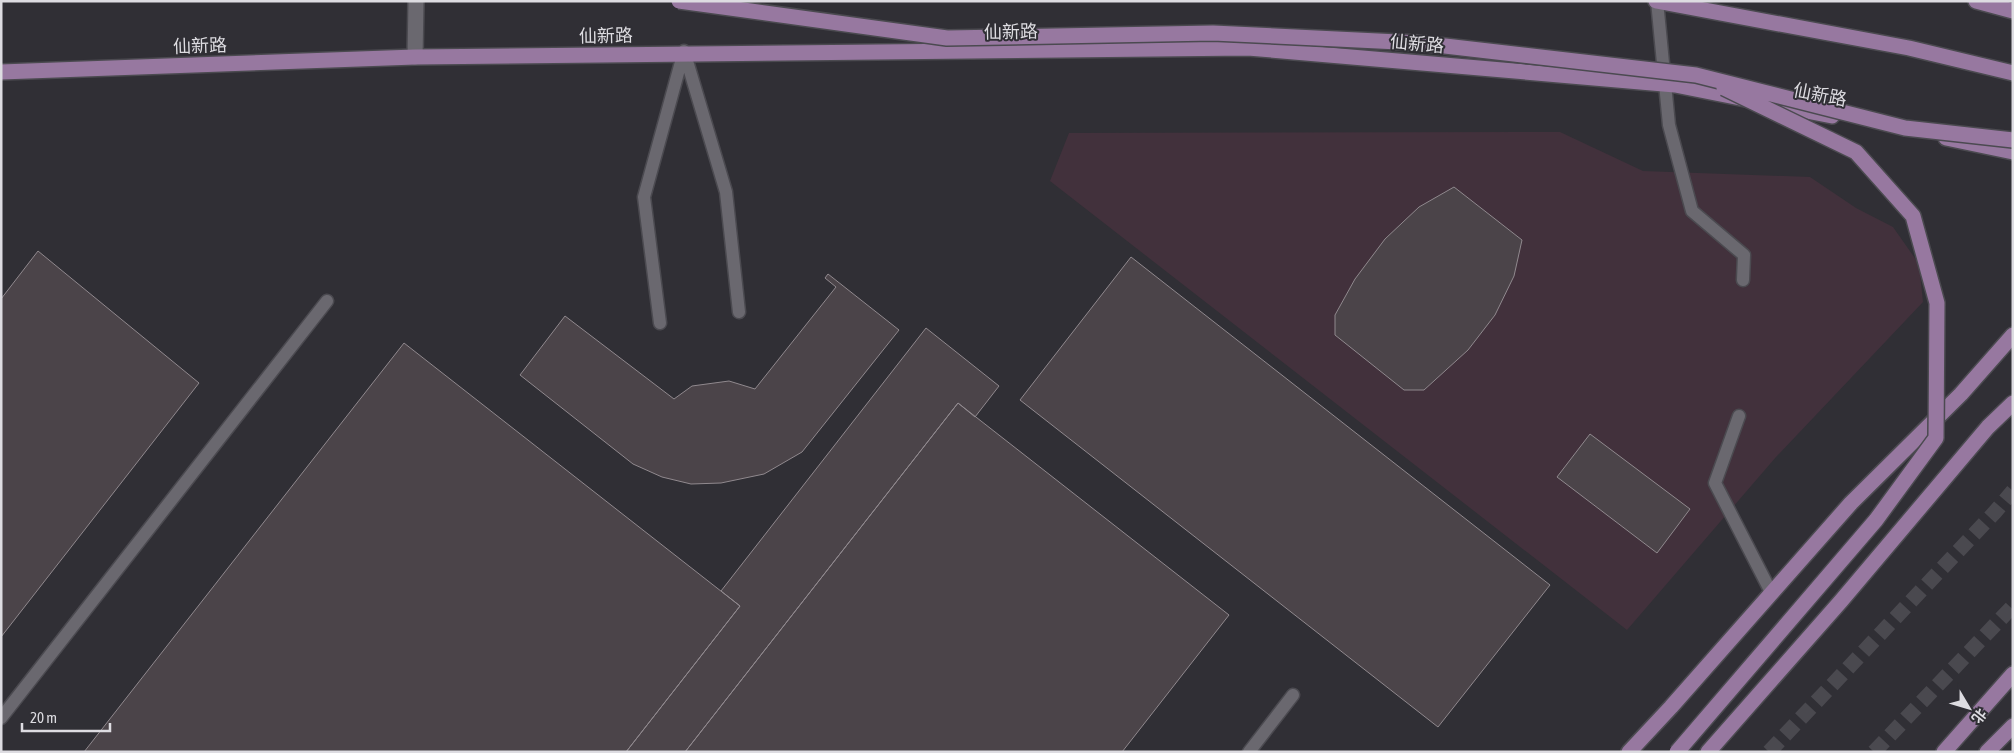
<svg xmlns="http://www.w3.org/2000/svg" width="2014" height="753" font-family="'Asap Condensed','Noto Sans SC',sans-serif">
<rect width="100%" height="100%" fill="#302f35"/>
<path fill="#42313c" d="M1560,132L1643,171L1810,177L1856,208L1893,227L1919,264L1923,302L1776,457L1627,630L1050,181L1069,133Z"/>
<path fill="#4b4449" stroke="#90898e" d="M1454,187L1522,240L1514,276L1495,315L1468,350L1424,390H1404L1335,335V315L1355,279L1385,239L1419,207Z
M38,251L199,383L1,637V299Z
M1131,257L1550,585L1438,727L1020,400Z
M828,274L899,330L802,452L764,474L721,483L691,484L662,477L633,464L520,375L565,316L674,399L692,386L729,381L755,389L836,287L825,278Z
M926,328L999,386L975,417L958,403L685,752H626L740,606L721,591Z
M404,343L740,606L626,752H84Z
M958,403L1229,615L1122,752H685Z
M1590,434L1690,509L1657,553L1557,477Z"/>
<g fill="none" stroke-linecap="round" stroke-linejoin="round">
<path stroke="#4a494f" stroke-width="15" stroke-dasharray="15 8" stroke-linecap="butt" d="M1769,752L1995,512L2013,491
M1874,752L2013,606"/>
<defs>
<path id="lane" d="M1657,1L1669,125L1692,211L1744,255L1743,280
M660,323L644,197L684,51L726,192L739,312
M1739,416L1715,483L1771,592
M1,718L327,301
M1249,752L1293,695"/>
<path id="secondary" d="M415,57L416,1"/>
<path id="primary" d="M1656,1L1909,48L2013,73
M1976,1L2013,11
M1,72L415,57L1248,48L1675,85L1832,116
M1946,138L2013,152
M1629,752L1671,707L1851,503L1961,394L2013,335
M1708,752L1841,601L1988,427L2013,403
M1944,752L2013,674
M1987,752L2013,726"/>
</defs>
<use href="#lane" stroke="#4b4a50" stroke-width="15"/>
<use href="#secondary" stroke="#4b4a50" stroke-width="18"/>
<use href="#primary" stroke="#4b4a50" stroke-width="18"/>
<use href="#lane" stroke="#6a686f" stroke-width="12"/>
<use href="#secondary" stroke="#6a686f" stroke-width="15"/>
<use href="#primary" stroke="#9778a0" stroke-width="15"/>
<defs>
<path id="primary-bridge" d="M679,1L947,38L1213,33L1419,43L1696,75L1905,128L2013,140
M1677,752L1876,520L1936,438L1937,303L1913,216L1856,152L1724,88"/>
</defs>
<use href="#primary-bridge" stroke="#4b4a50" stroke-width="18" stroke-linecap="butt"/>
<use href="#primary-bridge" stroke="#9778a0" stroke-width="15"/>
</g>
<g text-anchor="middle" stroke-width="4" stroke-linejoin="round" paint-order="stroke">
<g font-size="18" fill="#dddce1" stroke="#302f35">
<text transform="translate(1011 32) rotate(-1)" y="6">仙新路</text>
<text transform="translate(606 36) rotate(-1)" y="6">仙新路</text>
<text transform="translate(1417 44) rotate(5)" y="6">仙新路</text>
<text transform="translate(200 46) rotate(-2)" y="6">仙新路</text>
<text transform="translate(1820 95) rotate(11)" y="6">仙新路</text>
</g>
</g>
<rect width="2014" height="753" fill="none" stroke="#dddce1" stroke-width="5"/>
<g transform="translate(1969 708) rotate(128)" stroke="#302f35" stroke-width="4" paint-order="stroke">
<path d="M0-4L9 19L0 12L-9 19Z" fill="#dddce1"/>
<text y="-8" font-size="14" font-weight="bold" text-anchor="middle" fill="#dddce1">北</text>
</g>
<path d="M22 723v8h88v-8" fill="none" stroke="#dddce1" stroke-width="2.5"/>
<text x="30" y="723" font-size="15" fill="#dddce1" stroke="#302f35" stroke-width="4" paint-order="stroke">20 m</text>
</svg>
